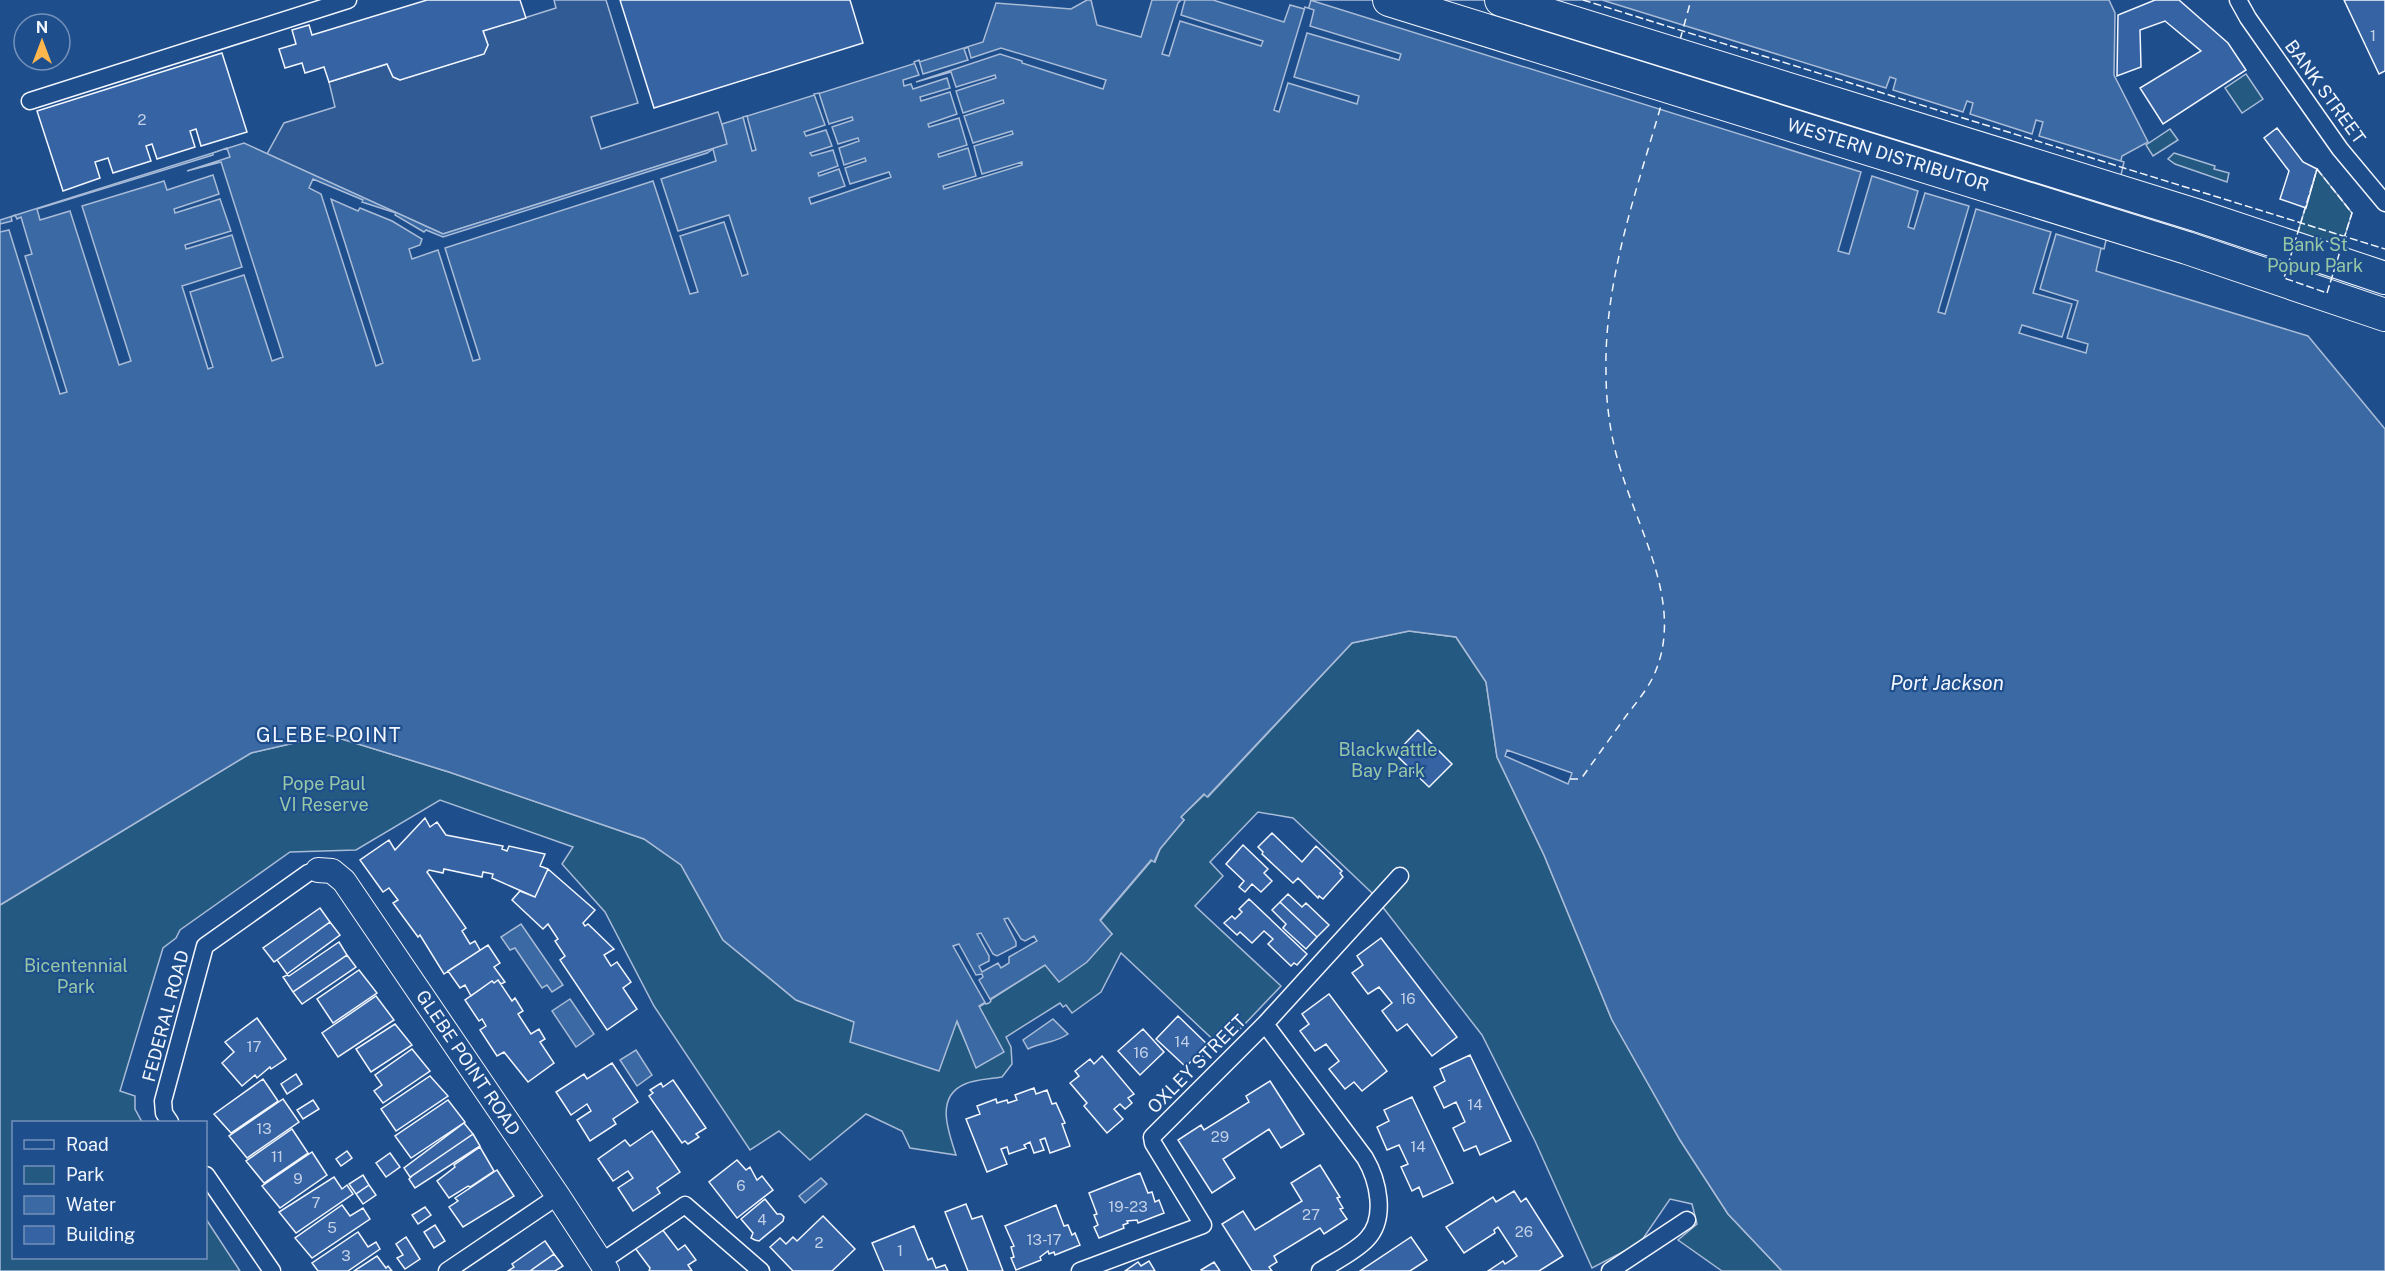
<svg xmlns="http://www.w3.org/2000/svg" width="2385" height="1271" font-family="'Public Sans',sans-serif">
<rect width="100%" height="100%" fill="#1f4e8c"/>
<path fill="#245a82" stroke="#a8bbd7" stroke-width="1.5" d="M2246,74L2263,99L2242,113L2225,88Z
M2170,129L2178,140L2153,156L2146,145Z
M2174,153L2215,166L2214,169L2229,173L2227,182L2175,164L2168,159Z
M2317,169L2352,213L2327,293L2284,278Z
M1409,631L1456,637L1486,682L1497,757L1544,855L1612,1020L1680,1140L1728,1214L1782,1271H1722L1678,1240L1697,1224L1692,1204L1670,1199L1640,1243L1592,1268L1535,1141L1482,1035L1371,892L1293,818L1258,812L1210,862L1223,876L1195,906L1281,986L1222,1048L1121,953L1101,992L1072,1013L1066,1005L1063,1007L1060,1003L1006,1037L1011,1047L1012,1064L1002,1077C990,1079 975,1079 965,1084C934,1097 949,1133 956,1155L910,1148L902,1131L866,1114L810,1160L779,1131L750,1150L654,1006L605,912L562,864L573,847L440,800L356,850L290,852L180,930L176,938L163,948L120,1091L135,1096V1109L142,1122H14V1258H206V1219L240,1271H0V905L251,753L329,735L449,772L644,839L681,865L723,940L796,1000L855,1022L956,1020L977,1068L979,1007L1045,965L1112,934L1100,921L1152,860L1155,862L1160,849L1184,820L1181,817L1205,794L1208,797L1352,643Z"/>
<path fill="#305b95" stroke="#a8bbd7" stroke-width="1.5" d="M554,0H606L638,103L591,117L601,149L718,112L728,144L443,234L267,154L284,123L335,107L329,82L387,64L393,77L400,80L484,54L488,45L483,31L556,8Z"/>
<path fill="#3b69a3" stroke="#a8bbd7" stroke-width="1.5" d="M1087,0H1091L1097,25L1141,37L1152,0H1213L1284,22L1290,5L1308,10L1311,0H2109L2115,13L2114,75L2148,142L2122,156L2096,271L2308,336L2385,429V1271H1782L1728,1214L1680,1140L1612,1020L1544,855L1497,757L1486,682L1456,637L1409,631L1352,643L1207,797L1204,794L1181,817L1184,820L1160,849L1154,862L1151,860L1100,920L1112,934L1087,962L1059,982L1045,965L979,1006L1004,1052L976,1068L957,1021L939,1071L850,1042L854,1022L796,1000L723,940L681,865L644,839L449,772L329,735L251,753L0,905V220L244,143L443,234L727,144L722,124L983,42L996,3L1071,9Z
M521,924L563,985L552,992L547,985L542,988L515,948L510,950L501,937Z
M570,999L594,1034L576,1047L552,1011Z
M1053,1019L1068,1034C1054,1044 1043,1041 1028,1049L1023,1040Z
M636,1050L652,1075L637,1086L620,1060Z
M821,1178L827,1184L805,1203L799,1196Z"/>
<path fill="#1f4e8c" stroke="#a8bbd7" stroke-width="1.5" d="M1181,0H1185L1181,15L1263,41L1261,46L1180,21L1169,56L1162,54L1178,3Z
M1310,0H1602L1886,88L1890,77L1896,79L1893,90L1963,112L1967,101L1973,103L1970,114L2032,134L2036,120L2043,122L2039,136L2124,162L2104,249L2056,234L2040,289L2078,301L2067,338L2088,344L2086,353L2019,333L2022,325L2062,337L2072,304L2033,293L2051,232L1976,209L1945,314L1938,312L1969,206L1925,193L1914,229L1908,227L1918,191L1872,176L1849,254L1838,251L1861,172Z
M1305,7L1314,10L1310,26L1401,54L1399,60L1307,33L1294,77L1359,96L1357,104L1288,83L1279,112L1274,110Z
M968,47L971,58L1001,48L1106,80L1103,89L1022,63V61L1000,54L916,82L951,72L956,87L995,75L996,78L956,91L963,113L1003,100L1004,103L964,116L973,143L1012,131L1013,134L974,146L982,174L1022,162V165L944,189L943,186L976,176L968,148L939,157L938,154L967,145L959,118L929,127L928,124L957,114L950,92L921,101L920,97L950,88L947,78L913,89L911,84L904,86L903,80L919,75L914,62L919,60L923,74L968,60L964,49Z
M819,93L829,124L852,117L853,120L832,127L838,144L858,138L859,141L839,148L844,165L865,158L866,161L845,168L850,184L889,172L891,177L811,204L809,198L845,186L839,169L819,176L818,173L838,166L833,150L812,156L810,153L832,146L826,130L806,136L804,132L825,125L814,94Z
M747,116L756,150L752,151L743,117Z
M227,148L230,157L187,171L221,162L283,357L272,361L244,275L190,292L213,367L208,369L182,286L242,267L232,235L186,249L185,245L231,231L220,199L175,213L174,209L219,194L213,175L167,190L164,181L82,206L131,361L119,365L70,211L40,220L37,209L213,155V153Z
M713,149L716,161L661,179L678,231L729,215L748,274L742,276L724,222L680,236L698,292L690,294L653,181L445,248L480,359L473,361L438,250L412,259L409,249L420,245L422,239L392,221L360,208L358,211L331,199L383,363L376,366L321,194L309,188L313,179L363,200L362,202L396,213L395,215L424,232L426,230L443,237L707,153Z
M15,215L17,219L21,217L32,254L25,256L67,392L60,394L9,230L0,232V224L12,221L11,217Z
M1507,750L1572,773L1568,784L1505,756Z
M1008,918L1021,939L1025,941L1034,936L1037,941L1009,957V963L1001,968L998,963L982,972L979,966L989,961V956L977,934L981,933L993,954L997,956L1016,946V942L1004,919Z
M959,944L976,975L982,974L983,977L979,980L991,1001L989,1003L986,1004L953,946Z"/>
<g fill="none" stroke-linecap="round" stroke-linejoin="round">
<path stroke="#f2f6ff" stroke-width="1.5" stroke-dasharray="8 6" stroke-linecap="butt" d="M1680,40L1691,0
M1570,779H1581C1596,758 1611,737 1626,716C1636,703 1647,690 1654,675C1684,608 1642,538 1622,474C1611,441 1606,406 1606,372C1604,279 1637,190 1662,102"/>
</g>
<path fill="#3563a3" stroke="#f2f6ff" stroke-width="1.5" d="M427,0H520L526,18L483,31L488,45L484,54L400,80L393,77L387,64L329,82L324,67L305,73L302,63L285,68L279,49L296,44L292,30L309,25L312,35Z
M620,0H850L863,43L654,108Z
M2155,0H2179L2228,43L2246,70L2163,124L2140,88L2201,51L2165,21L2140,30L2141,67L2117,76L2118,15Z
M2344,0H2385V71L2379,74Z
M222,53L247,132L201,146L196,129L190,131L195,147L157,159L152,144L146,146L151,161L113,173L108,158L95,162L100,178L63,191L37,111Z
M2277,128L2303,162L2317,169L2306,208L2280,199L2289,171L2264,138Z
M1418,730L1452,764L1429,787L1395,754Z
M425,818L430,827L437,822L446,835L503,846L502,849L507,851L509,846L545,854L540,866L548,869L535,897L492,878L493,874L483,872L482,877L444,869L443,873L429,870L427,872L466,928L462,931L470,944L475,941L480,950L444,974L420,935L418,937L393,903L398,900L389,888L383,892L360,860L389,840L395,850Z
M1272,833L1302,862L1316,846L1342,871L1340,873L1343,877L1323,899L1319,896L1318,898L1298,878L1293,883L1262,854L1263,852L1258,847Z
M1243,845L1268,869L1264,873L1272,881L1261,892L1252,884L1245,892L1239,887L1244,881L1226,864Z
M548,869L595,910L583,923L585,926L588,924L614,949L604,955L611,966L617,962L631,982L623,988L637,1009L607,1030L560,960L565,956L555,941L558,939L548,924L543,929L512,900L520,891L535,897Z
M1288,894L1302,907L1306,903L1329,925L1317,937L1280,902Z
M1249,899L1307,954L1297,965L1294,963L1291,966L1268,944L1273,939L1264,931L1252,943L1240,932L1237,935L1224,923L1232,916L1235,919L1242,912L1239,909Z
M1280,902L1317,937L1306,949L1283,928L1286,924L1272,910Z
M320,908L330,922L274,962L263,948Z
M330,922L340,935L287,974L277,960Z
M1381,938L1457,1037L1432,1056L1407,1024L1397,1031L1382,1011L1392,1003L1379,987L1368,994L1352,973L1363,965L1357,956Z
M339,942L347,955L293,992L283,977L287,975L289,976Z
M488,945L500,963L494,967L505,982L501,984L498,980L494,983L492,981L471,996L465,985L460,988L448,971Z
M347,955L356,967L302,1004L293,992Z
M359,970L377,993L333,1023L317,999Z
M498,980L512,1001L515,998L523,1011L518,1014L531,1034L539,1029L545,1039L540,1042L554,1063L528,1082L504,1052L497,1056L480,1030L486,1026L482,1019L479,1021L465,1000L492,981L494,983Z
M1329,994L1387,1071L1362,1091L1354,1082L1345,1089L1329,1069L1339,1061L1326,1044L1315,1051L1300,1031L1309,1024L1302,1014Z
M376,996L394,1020L338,1057L322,1033Z
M1178,1016L1208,1045L1200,1054L1203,1057L1198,1063L1193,1059L1186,1067L1156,1039Z
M257,1018L286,1059L271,1069L270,1067L257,1078L255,1075L242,1086L222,1063L234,1052L225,1042Z
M395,1024L412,1045L371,1072L356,1049Z
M1143,1029L1164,1052L1140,1075L1118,1051Z
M412,1049L430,1071L383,1103L374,1091L382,1085L375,1075Z
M1470,1055L1511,1141L1480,1155L1476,1146L1464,1151L1453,1128L1465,1122L1456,1102L1444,1108L1434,1087L1445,1081L1440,1069Z
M1102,1056L1134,1094L1128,1098L1132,1103L1125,1109L1120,1104L1114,1109L1123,1119L1107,1133L1084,1106L1087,1103L1070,1083L1079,1076L1075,1071L1090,1059L1094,1064Z
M612,1063L638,1102L613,1119L616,1124L590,1141L577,1120L591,1111L587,1104L571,1115L556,1092L584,1074L587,1079Z
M296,1074L302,1084L287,1094L281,1084Z
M430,1076L448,1096L396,1131L381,1109Z
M263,1079L278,1101L231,1133L214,1114Z
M673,1080L706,1128L696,1134L699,1137L688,1144L685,1141L682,1143L649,1096L653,1093L650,1090L661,1083L663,1087Z
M1270,1081L1304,1134L1281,1148L1269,1129L1223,1159L1235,1178L1212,1193L1178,1140L1201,1125L1204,1130L1249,1102L1246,1096Z
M1034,1088L1036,1094L1047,1090L1052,1104L1056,1103L1065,1123L1062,1124L1070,1146L1050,1153L1045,1138L1040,1140L1044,1150L1034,1153L1030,1142L1024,1145L1026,1148L1009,1154L1007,1147L1001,1149L1007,1164L987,1172L966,1119L980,1114L977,1106L996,1099L997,1103L1007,1100L1008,1103L1017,1100L1015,1095Z
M1412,1097L1453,1183L1423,1197L1419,1187L1412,1191L1401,1167L1408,1164L1399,1145L1387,1150L1377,1127L1389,1121L1384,1110Z
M283,1099L299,1122L247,1158L229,1136Z
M313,1100L319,1109L303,1119L297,1110Z
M448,1100L465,1122L411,1158L395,1136Z
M464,1123L473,1134L410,1177L404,1168Z
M292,1129L308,1153L264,1183L246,1161Z
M652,1131L680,1172L657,1188L660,1193L633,1211L618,1188L633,1178L628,1171L613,1181L598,1159L625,1140L630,1146Z
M473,1134L480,1146L415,1188L409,1179L412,1176Z
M480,1147L494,1171L470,1187L468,1186L449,1198L437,1181L455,1167L454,1165Z
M347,1151L352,1158L341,1166L336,1159Z
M312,1152L327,1175L280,1208L262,1186Z
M390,1153L400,1167L386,1177L376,1163Z
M737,1160L746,1170L750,1167L757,1180L762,1176L773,1190L737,1218L709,1182Z
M1320,1165L1340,1197L1337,1198L1343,1208L1340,1209L1347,1219L1324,1234L1320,1228L1274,1256L1277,1262L1269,1267L1272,1271H1252L1222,1224L1243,1211L1255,1230L1302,1201L1291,1183Z
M497,1170L514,1196L463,1227L449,1207L458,1201L455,1198Z
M1140,1173L1148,1193L1152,1192L1155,1202L1159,1200L1164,1213L1138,1223L1137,1220L1127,1221L1128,1223L1123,1225L1124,1228L1099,1238L1094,1227L1098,1225L1094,1215L1097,1214L1089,1193Z
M363,1175L369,1185L356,1194L349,1184Z
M334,1177L342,1189L347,1185L353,1194L296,1233L279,1212Z
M369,1185L376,1195L363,1204L356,1194Z
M1514,1191L1521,1202L1526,1198L1563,1256L1539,1271H1488L1503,1261L1505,1264L1517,1256L1498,1227L1494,1230L1495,1233L1464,1253L1446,1227L1493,1197L1496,1202Z
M765,1199L777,1214H781L784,1217L783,1221L759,1241L755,1240L751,1238L753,1233L741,1219Z
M966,1204L972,1219L982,1216L1003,1271H968L945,1212Z
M342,1205L350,1216L363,1208L370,1219L312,1258L295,1238Z
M1056,1205L1064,1226L1068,1225L1072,1235L1075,1233L1080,1245L1055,1255L1054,1252L1049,1254L1048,1251L1040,1257L1041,1260L1016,1270L1011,1258L1014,1257L1011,1247L1014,1246L1005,1226Z
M425,1207L431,1215L418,1224L412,1215Z
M823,1216L855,1249L832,1271H793L770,1247L780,1238L786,1244L793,1237L797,1241Z
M435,1225L445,1241L434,1248L424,1232Z
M914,1226L928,1260L932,1258L936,1268L945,1265L948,1271H884L872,1243Z
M662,1229L678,1250L685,1245L696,1260L688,1265L692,1271H649L650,1268L635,1248Z
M358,1232L368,1247L376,1242L380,1249L348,1271H318L312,1263Z
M406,1237L420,1259L405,1269L397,1258L403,1255L396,1244Z
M1411,1237L1427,1260L1410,1271H1360Z
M545,1241L554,1254L530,1271H508L514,1267L512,1264Z
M554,1254L563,1266L555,1271H530Z
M377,1256L386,1268L388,1266L392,1271H354Z
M1149,1261L1155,1271H1125L1138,1262L1141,1266Z
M1214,1262L1220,1271H1202L1201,1270Z"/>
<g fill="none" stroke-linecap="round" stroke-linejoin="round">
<defs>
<path id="street" d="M2238,0L2248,18L2340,149L2385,203
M30,101L348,0
M1265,1024L1365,1158C1378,1180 1387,1218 1367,1239C1355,1252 1335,1261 1320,1271
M170,1122L164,1113L163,1101L205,946L308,873L318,870
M206,1175L272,1271
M601,1262L685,1205L761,1271
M447,1271L558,1196
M1080,1271L1203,1225L1153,1143L1152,1137L1265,1024L1400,876
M1610,1271L1687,1220"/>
<path id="secondary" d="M318,870L332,871L344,881L558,1196L607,1271"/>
<path id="highway" d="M1389,0L2187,248L2385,315
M1501,0L2196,215L2385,278"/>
</defs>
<use href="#street" stroke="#f2f6ff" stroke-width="19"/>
<use href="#secondary" stroke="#f2f6ff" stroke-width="26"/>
<use href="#highway" stroke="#f2f6ff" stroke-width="34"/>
<use href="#street" stroke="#1f4e8c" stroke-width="16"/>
<use href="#secondary" stroke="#1f4e8c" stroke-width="24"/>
<use href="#highway" stroke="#1f4e8c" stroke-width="32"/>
<path stroke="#f2f6ff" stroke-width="1.5" stroke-dasharray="8 3" stroke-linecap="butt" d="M1583,0L2385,249
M2317,169L2352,213L2327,293L2284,278Z"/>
</g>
<g text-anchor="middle" stroke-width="4.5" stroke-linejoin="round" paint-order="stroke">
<g font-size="15" fill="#c3d1e8">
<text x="2373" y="41">1</text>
<text x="142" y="125">2</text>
<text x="1408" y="1004">16</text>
<text x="1182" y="1047">14</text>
<text x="254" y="1052">17</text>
<text x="1141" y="1058">16</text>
<text x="1475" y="1110">14</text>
<text x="264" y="1134">13</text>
<text x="1220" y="1142">29</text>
<text x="1418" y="1152">14</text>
<text x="277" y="1162">11</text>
<text x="298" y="1184">9</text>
<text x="741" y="1191">6</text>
<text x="316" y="1208">7</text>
<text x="1128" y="1212">19-23</text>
<text x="1311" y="1220">27</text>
<text x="762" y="1225">4</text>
<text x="332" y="1233">5</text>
<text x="1524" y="1237">26</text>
<text x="1044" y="1245">13-17</text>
<text x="819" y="1248">2</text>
<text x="900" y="1256">1</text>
<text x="346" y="1261">3</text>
</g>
<g font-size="18" fill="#f2f6ff" stroke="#1f4e8c">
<text transform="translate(2325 92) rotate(54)" y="6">BANK STREET</text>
<text transform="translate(1888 155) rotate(17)" y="6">WESTERN DISTRIBUTOR</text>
<text transform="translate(166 1016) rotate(-75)" y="6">FEDERAL ROAD</text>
<text transform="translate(468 1063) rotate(56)" y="6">GLEBE POINT ROAD</text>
<text transform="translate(1197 1064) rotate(-45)" y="6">OXLEY STREET</text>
</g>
<g font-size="18" fill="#97c8a6" stroke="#1f4e8c">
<text x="2315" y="251">Bank St<tspan x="2315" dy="21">Popup Park</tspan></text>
<text x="1388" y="756">Blackwattle<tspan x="1388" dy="21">Bay Park</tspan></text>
<text x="324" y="790">Pope Paul<tspan x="324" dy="21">VI Reserve</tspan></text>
<text x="76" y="972">Bicentennial<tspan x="76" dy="21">Park</tspan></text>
</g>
<g font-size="20" font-style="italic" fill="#f2f6ff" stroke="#1f4e8c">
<text x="1947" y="690">Port Jackson</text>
</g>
<g font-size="20" letter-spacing="1.5" fill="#f2f6ff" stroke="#1f4e8c">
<text x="329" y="742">GLEBE POINT</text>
</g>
</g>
<rect x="12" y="1121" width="195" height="138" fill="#1f4e8c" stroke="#7391ba" stroke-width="1.5"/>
<rect x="24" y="1140" width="30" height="9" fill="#1f4e8c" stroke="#7391ba" stroke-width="1.5"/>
<text x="66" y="1151" font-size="18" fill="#f2f6ff">Road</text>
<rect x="24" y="1166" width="30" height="18" fill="#245a82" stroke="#7391ba" stroke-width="1.5"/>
<text x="66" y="1181" font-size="18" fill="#f2f6ff">Park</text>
<rect x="24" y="1196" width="30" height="18" fill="#3b69a3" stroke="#7391ba" stroke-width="1.5"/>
<text x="66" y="1211" font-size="18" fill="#f2f6ff">Water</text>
<rect x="24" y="1226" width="30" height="18" fill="#3563a3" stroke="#7391ba" stroke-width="1.5"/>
<text x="66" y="1241" font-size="18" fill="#f2f6ff">Building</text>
<g transform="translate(42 42)"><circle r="28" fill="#1f4e8c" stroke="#7391ba" stroke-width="1.5"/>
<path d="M0-4.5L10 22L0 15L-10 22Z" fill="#ffb74d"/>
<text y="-9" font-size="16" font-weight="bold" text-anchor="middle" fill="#f2f6ff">N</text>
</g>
</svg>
